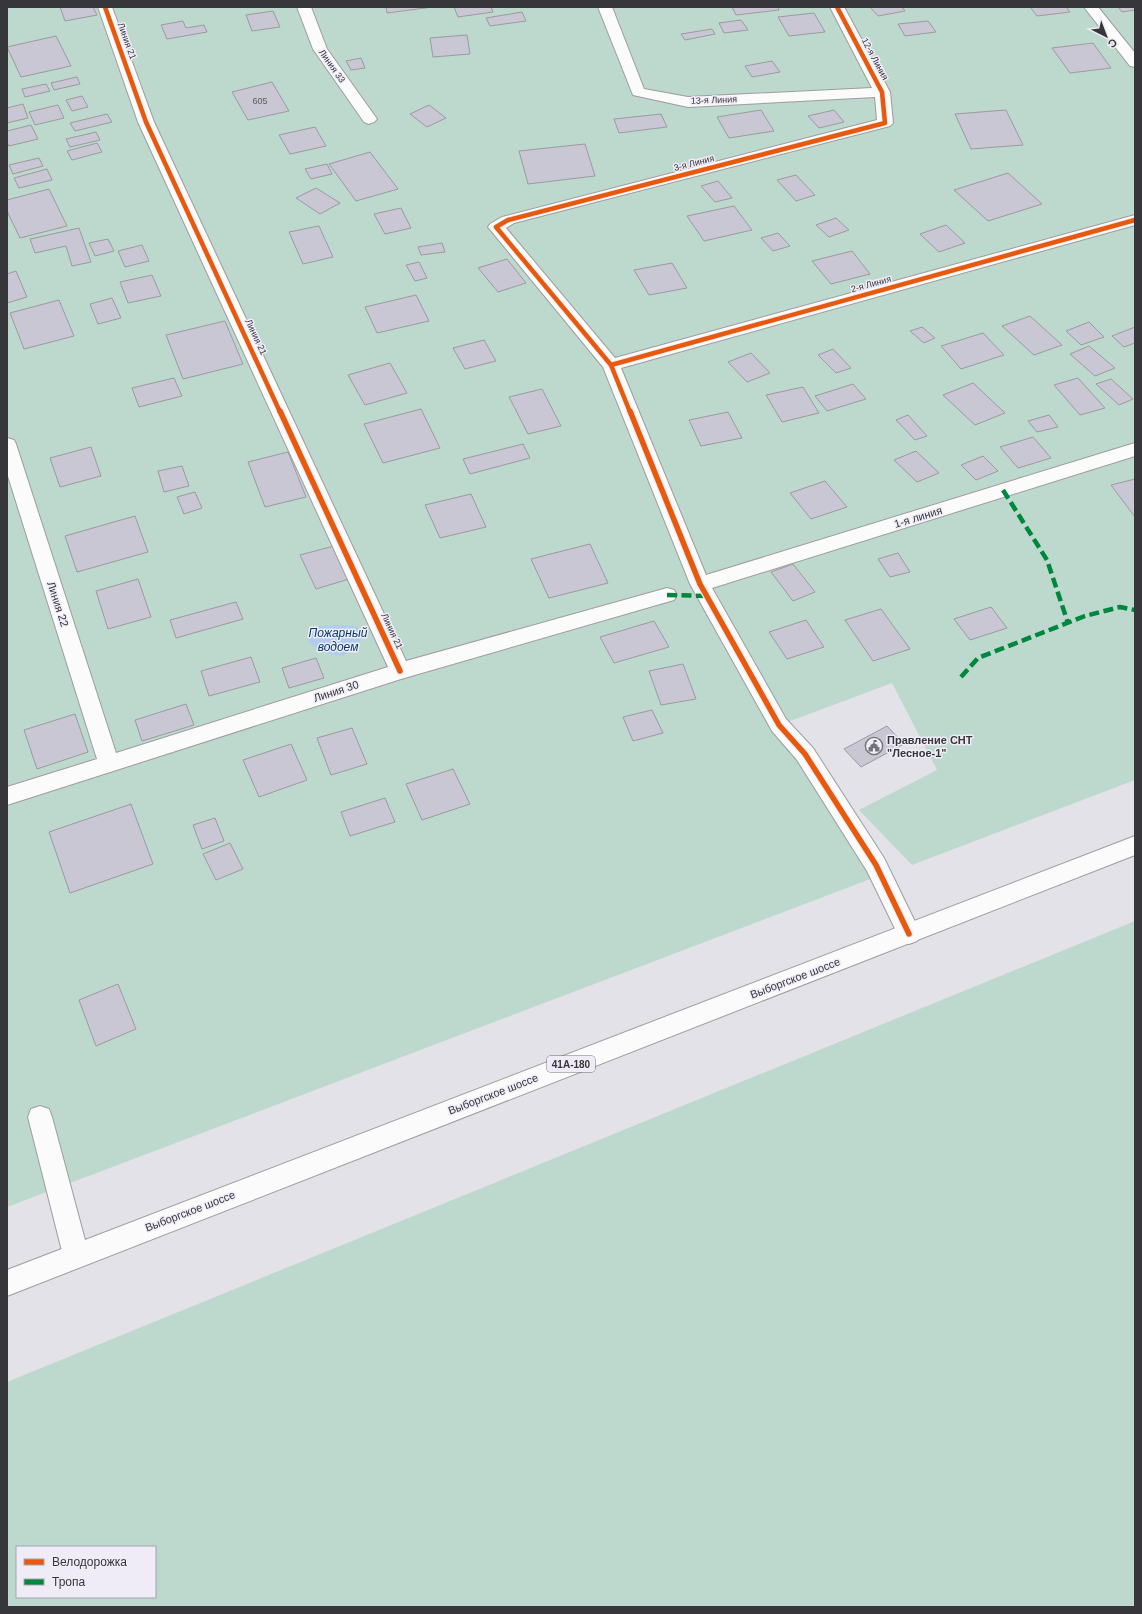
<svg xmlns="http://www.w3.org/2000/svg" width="1142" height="1614" font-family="Helvetica,sans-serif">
<rect width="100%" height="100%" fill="#e3e2e8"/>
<path fill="#bdd8cd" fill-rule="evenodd" d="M7,7H1135V780L912,865L859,810L937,770L892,683L793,720L779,725L881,875L7,1207Z
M1135,921V1607H7V1382ZM17,1547H155V1597H17Z"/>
<path fill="#b1ccec" d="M338,625L356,626L365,633L358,643L343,656C329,655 316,651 307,639L319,626Z"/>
<path fill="#c9c7d3" stroke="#9b9a9f" d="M60,7H93L97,15L65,21Z
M386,7H433L387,13Z
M454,7H491L493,12L458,17Z
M732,7H778L779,10L736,15Z
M870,7H902L905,11L878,16Z
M1030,7H1066L1070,12L1037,16Z
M1118,7H1135V10L1122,12Z
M273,11L280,27L252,31L246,15Z
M522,12L526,21L490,26L486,18Z
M814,13L825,32L789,36L778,17Z
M741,20L748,30L724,33L719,23Z
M183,21L186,28L204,25L207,32L167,39L161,25Z
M928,21L936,32L905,36L898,24Z
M712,29L715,34L685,40L681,34Z
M467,35L470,54L433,57L430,38Z
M56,36L71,66L21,77L7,47Z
M1093,43L1111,68L1070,73L1052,48Z
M361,58L365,68L351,70L346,61Z
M772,61L780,72L752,77L745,66Z
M77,77L80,84L54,90L51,83Z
M272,82L289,111L248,120L232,92Z
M46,84L50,91L25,97L22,89Z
M82,96L88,107L72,111L66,100Z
M23,104L28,118L7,123V108Z
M58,105L64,118L35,125L29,112Z
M429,105L446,118L427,127L410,114Z
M761,110L774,131L729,138L717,117Z
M834,110L844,122L819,128L808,116Z
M1006,110L1023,145L971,149L955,114Z
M107,114L112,122L75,131L70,123Z
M661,114L667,127L619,133L614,119Z
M31,125L38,139L9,146L7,142V131Z
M315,127L326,146L290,154L279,135Z
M96,132L100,140L70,147L66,139Z
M97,143L102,152L72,160L67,151Z
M585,144L595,176L528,184L519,151Z
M370,152L398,189L356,201L329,164Z
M39,158L43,166L13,174L9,165Z
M327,164L332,174L311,179L305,169Z
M47,169L52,180L19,188L14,178Z
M1008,173L1042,204L988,221L954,190Z
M796,175L815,195L796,201L777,180Z
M718,181L732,198L715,202L701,186Z
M316,188L340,203L320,214L296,198Z
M49,189L67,226L20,238L7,211V200Z
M734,206L752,230L704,241L687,216Z
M401,208L411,228L385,234L374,214Z
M836,218L849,230L829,237L816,225Z
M946,225L965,243L939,252L920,234Z
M319,226L333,257L303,264L289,232Z
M79,228L91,262L72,266L66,246L35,253L30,239Z
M778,233L790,246L773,251L761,238Z
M108,239L114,251L95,256L89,243Z
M442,243L445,252L421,255L418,247Z
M142,245L149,261L125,267L118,251Z
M852,251L870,274L831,284L812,261Z
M507,259L526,283L498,292L478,268Z
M419,262L427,278L415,281L406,265Z
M672,263L687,288L649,295L634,270Z
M16,271L27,297L7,303V274Z
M152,275L161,296L128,303L120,282Z
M416,295L429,321L377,333L365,307Z
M112,298L121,318L98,324L90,304Z
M59,300L74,336L24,349L10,313Z
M1030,316L1062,345L1034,355L1002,326Z
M225,321L243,364L183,379L166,335Z
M1089,322L1104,337L1081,345L1066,331Z
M922,327L935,338L924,343L910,331Z
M1135,327V343L1124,347L1112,336Z
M983,333L1004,355L961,369L941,346Z
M484,340L496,361L465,369L453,348Z
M1089,346L1115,368L1095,376L1070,354Z
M833,349L851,368L836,373L818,355Z
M751,353L770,373L747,382L728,362Z
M390,363L407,393L365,405L348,375Z
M174,378L182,396L139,407L132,388Z
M1078,378L1105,408L1080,415L1054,385Z
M1111,379L1133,399L1119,405L1096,384Z
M973,383L1005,413L975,425L943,395Z
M853,384L866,399L827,411L815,396Z
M803,387L819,413L782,422L766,395Z
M542,389L561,426L528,434L509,397Z
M421,409L440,448L383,463L364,424Z
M728,412L742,438L701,446L689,420Z
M908,415L927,436L915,440L896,420Z
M1049,415L1058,427L1037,432L1028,421Z
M1033,437L1051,458L1018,468L1000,447Z
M523,444L530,458L470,474L463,459Z
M91,447L101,476L60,487L50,458Z
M916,451L939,473L917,482L894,460Z
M288,452L306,497L265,507L248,462Z
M983,456L998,471L976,480L961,465Z
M182,466L189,486L164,492L158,471Z
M1135,479V517L1111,485Z
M825,481L847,507L811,519L790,493Z
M195,492L202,508L184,514L177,497Z
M471,494L486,527L440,538L425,505Z
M135,516L148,552L77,572L65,536Z
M590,544L608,583L549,598L531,559Z
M334,546L349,579L316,589L300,555Z
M898,553L910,572L890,577L878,559Z
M793,564L815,592L793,601L771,572Z
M138,579L151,617L108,629L96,591Z
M236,602L243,619L176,638L170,620Z
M991,607L1007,628L970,640L954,619Z
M881,609L910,649L873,661L845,620Z
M806,620L824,647L787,659L769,632Z
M654,621L669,647L614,663L600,637Z
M251,657L260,682L209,696L201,671Z
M316,658L324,678L289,688L282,668Z
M683,664L696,699L661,705L649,671Z
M186,704L194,725L142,741L135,720Z
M652,710L663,733L633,741L623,717Z
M75,714L88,752L37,769L24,730Z
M887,726L904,744L861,767L844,749Z
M352,728L367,764L331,775L317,738Z
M291,744L307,780L259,797L243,760Z
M453,769L470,804L422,820L406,784Z
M385,798L395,822L350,836L341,812Z
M131,804L153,864L70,893L49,832Z
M215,818L224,841L202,849L193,825Z
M230,843L243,869L216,880L203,854Z
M118,984L136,1029L96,1046L79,1000Z"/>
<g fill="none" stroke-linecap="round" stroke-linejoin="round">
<defs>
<path id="minor" d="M98,7H112L154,122L406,661L667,588L674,590L677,595L674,600L401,679L7,805V787L97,759L7,473V438L14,440L16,444L116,753L388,667L138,122Z
M297,7H311L327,49L377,119L374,122L369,124L364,122L313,49Z
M598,7H612L644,89L688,97L872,88L830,7H844L890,92L893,123L890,126L514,223L506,228L615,358L1135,215V225L621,368L706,575L1135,443V456L712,588L786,719L813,748L884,858L921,934L917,941L909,944L901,941L867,871L797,760L772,731L690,584L603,367L488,227L490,224L502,217L877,120L875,97L688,107L633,95Z
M1084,7H1098L1135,53V67L1130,66Z
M40,1106L49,1109L52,1117L89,1255L85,1264L76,1268L67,1264L63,1255L28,1117L31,1109Z"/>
<path id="major" d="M1135,836V855L7,1296V1270Z"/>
</defs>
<use href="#minor" stroke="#9d9ca0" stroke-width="2"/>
<use href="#major" stroke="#9d9ca0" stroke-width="2"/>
<use href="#minor" fill="#fbfbfc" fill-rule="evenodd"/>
<use href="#major" fill="#fbfbfc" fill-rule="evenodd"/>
<path stroke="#00873e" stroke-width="4.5" stroke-dasharray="10 4.5" stroke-linecap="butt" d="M1003,490L1047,560L1068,623
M667,595L707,596
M961,677L978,658L1085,616L1120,607L1135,610"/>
<defs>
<path id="cycleway-far1" d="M105,7L146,122L280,412
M611,365L1135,220
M630,412L611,365L496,227L508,220L885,123L882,92L837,7"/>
<path id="cycleway" d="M280,411L400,671
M630,411L700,584L779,725L805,754L876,865L909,934"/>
</defs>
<use href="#cycleway-far1" stroke="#efecf8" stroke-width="6"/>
<use href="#cycleway" stroke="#efecf8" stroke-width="8"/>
<use href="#cycleway-far1" stroke="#e8590c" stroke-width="4.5"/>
<use href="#cycleway" stroke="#e8590c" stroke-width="5.5"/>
</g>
<defs>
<symbol id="civic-ring" viewBox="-11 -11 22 22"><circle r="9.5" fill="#efecf8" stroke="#737277" stroke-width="1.5"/><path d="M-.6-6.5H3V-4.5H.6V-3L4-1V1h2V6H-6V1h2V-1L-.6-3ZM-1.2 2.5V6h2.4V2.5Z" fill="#737277"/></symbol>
</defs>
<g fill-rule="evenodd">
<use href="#civic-ring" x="864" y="736" width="20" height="20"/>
</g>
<g text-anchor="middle" stroke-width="3" stroke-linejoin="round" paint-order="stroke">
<g font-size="9" fill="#37363a" stroke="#efecf8">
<text transform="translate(127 41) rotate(70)" y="3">Линия 21</text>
<text transform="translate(875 59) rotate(62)" y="3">12-я Линия</text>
<text transform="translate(332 66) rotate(55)" y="3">Линия 33</text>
<text transform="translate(714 100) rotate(-2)" y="3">13-я Линия</text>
<text transform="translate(694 163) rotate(-14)" y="3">3-я Линия</text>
<text transform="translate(871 284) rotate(-15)" y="3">2-я Линия</text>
<text transform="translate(256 337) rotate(65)" y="3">Линия 21</text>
<text transform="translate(392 631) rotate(65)" y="3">Линия 21</text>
</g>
<g font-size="9" fill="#5c5a60">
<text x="260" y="104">605</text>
</g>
<rect fill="#efecf8" stroke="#6e6d73" stroke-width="1" x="547" y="1056" width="48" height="16" rx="3"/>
<g font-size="10" font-weight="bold" fill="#37363a">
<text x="571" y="1068">41А-180</text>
</g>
<g font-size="11" fill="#37363a" stroke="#efecf8">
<text transform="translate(918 517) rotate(-17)" y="4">1-я линия</text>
<text transform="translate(58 604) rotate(72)" y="4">Линия 22</text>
<text transform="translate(336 691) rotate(-18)" y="4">Линия 30</text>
<text transform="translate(795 978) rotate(-21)" y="4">Выборгское шоссе</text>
<text transform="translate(493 1094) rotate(-21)" y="4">Выборгское шоссе</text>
<text transform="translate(190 1211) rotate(-21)" y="4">Выборгское шоссе</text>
</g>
<g font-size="11" font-weight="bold" fill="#37363a" stroke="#efecf8" text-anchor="start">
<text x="887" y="744">Правление СНТ<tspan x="887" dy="13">"Лесное-1"</tspan></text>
</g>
<g font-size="12" font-style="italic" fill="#003c6f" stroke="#efecf8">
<text x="338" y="637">Пожарный<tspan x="338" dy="14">водоем</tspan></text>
</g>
</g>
<rect width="1142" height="1614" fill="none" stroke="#37363a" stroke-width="16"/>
<rect x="16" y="1546" width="140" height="52" fill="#efecf8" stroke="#a5a3ac"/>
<rect x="24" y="1559" width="20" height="6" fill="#e8590c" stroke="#a5a3ac"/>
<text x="52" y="1566" font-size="12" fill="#37363a">Велодорожка</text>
<rect x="24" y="1579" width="20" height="6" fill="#00873e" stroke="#a5a3ac"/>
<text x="52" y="1586" font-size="12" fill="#37363a">Тропа</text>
<g transform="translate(1106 36) rotate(138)" stroke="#efecf8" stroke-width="3" paint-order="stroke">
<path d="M0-3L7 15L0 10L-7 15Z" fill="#37363a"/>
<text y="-6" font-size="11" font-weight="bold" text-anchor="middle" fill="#37363a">С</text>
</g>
</svg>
